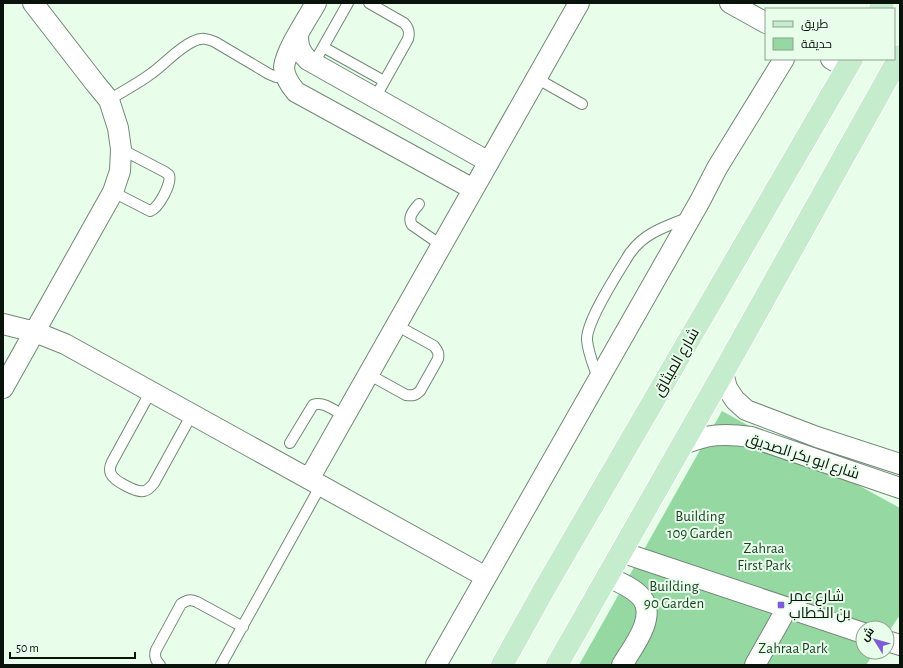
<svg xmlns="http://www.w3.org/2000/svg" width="903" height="668" font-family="'Alegreya Sans',Cairo,sans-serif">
<rect width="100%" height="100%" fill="#e8feeb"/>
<path fill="#96d8a2" d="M722,411L900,508V615L887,634V628H863V652H875L866,665H579Z"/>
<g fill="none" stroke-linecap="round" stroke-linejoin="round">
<defs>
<path id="lane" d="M369,3L404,23C409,28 410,32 408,39L375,98
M323,47L384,81
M314,63L348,3
M536,78L582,104
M109,100C123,91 139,83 152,73C166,63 178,48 194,41C202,37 208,39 215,42L269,74L276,77H286
M113,192L150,211C159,208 172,183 169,175L165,172L121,149
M419,204C414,210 407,217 412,225L441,245
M368,374L406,395C413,396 416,395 420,391L438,359C439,353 438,351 434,346L396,325
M598,379C594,366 588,353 587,340C586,321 619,271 630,253L631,252C645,232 668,226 689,217
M151,391L112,462C110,466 109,470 111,474C114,481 137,493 144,491C148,490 151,487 154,483L192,414
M290,443L313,405C324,401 335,411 344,416
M160,665C155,660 154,656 156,650L181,604C187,600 190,599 197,602L243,627
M221,665L321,485"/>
<path id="street" d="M316,3C307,19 286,50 284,67C284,77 290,85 296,92L473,189
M730,3L766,23
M298,35C298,46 300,52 308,60L489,162
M831,59L847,68
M3,324L35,332L65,344L486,577
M723,373L727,388L735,400L746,410L817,437L900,464
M3,388L113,192L120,171L121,149L118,128L109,100L95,83L33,3
M682,445C707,434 724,433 751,437L900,488
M309,479L579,3
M621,552L863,633
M608,577C619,582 634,588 642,598C657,618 632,648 622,665
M887,641L900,645
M436,665L700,201L717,168L784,59
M755,665L787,608"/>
<path id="primary" d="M880,9L883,3
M502,665L546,586L852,59
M557,665L723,373L900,56"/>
</defs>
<use href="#lane" stroke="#718a75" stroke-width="12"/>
<use href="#street" stroke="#718a75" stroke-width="22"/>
<use href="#primary" stroke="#fff" stroke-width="24"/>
<use href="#lane" stroke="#fff" stroke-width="10"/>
<use href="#street" stroke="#fff" stroke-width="20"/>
<use href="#primary" stroke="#c5eccd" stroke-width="22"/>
</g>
<rect fill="#7f5cd6" stroke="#e8feeb" stroke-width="1.5" x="777" y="601" width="8" height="8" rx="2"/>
<g text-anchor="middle" stroke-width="4" stroke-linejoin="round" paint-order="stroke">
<g font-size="15" fill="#09120b" stroke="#e8feeb">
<text transform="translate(676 362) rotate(-60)" y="5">شارع الميثاق</text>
<text transform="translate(803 456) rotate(18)" y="5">شارع ابو بكر الصديق</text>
</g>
<g font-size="15" fill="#1b3f24" stroke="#e8feeb">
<text x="700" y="521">Building<tspan x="700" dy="17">109 Garden</tspan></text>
<text x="764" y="553">Zahraa<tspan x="764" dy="17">First Park</tspan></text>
<text x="674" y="591">Building<tspan x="674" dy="17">90 Garden</tspan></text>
<text x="793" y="653">Zahraa Park</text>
</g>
<g font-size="15" fill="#09120b" stroke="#e8feeb" text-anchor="start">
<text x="789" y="601">شارع عمر<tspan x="789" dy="17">بن الخطاب</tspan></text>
</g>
</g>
<rect width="903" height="668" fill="none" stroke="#09120b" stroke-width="8"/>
<rect x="765" y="8" width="130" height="52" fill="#e8feeb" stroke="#8fa091"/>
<rect x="773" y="21" width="20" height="6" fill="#c5eccd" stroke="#8fa091"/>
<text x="801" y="28" font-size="12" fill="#09120b">طريق</text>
<rect x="773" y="38" width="20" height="12" fill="#96d8a2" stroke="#8fa091"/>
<text x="801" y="48" font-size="12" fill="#09120b">حديقة</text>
<g transform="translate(875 640) rotate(307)"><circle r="19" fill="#e8feeb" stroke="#8fa091"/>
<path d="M0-3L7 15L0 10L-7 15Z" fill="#7f5cd6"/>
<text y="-6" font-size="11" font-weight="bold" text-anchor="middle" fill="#09120b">ش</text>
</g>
<path d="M10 652v6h125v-6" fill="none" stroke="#09120b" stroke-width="2"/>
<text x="16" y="652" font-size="12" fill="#09120b" stroke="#e8feeb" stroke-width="3" paint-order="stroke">50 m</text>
</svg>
